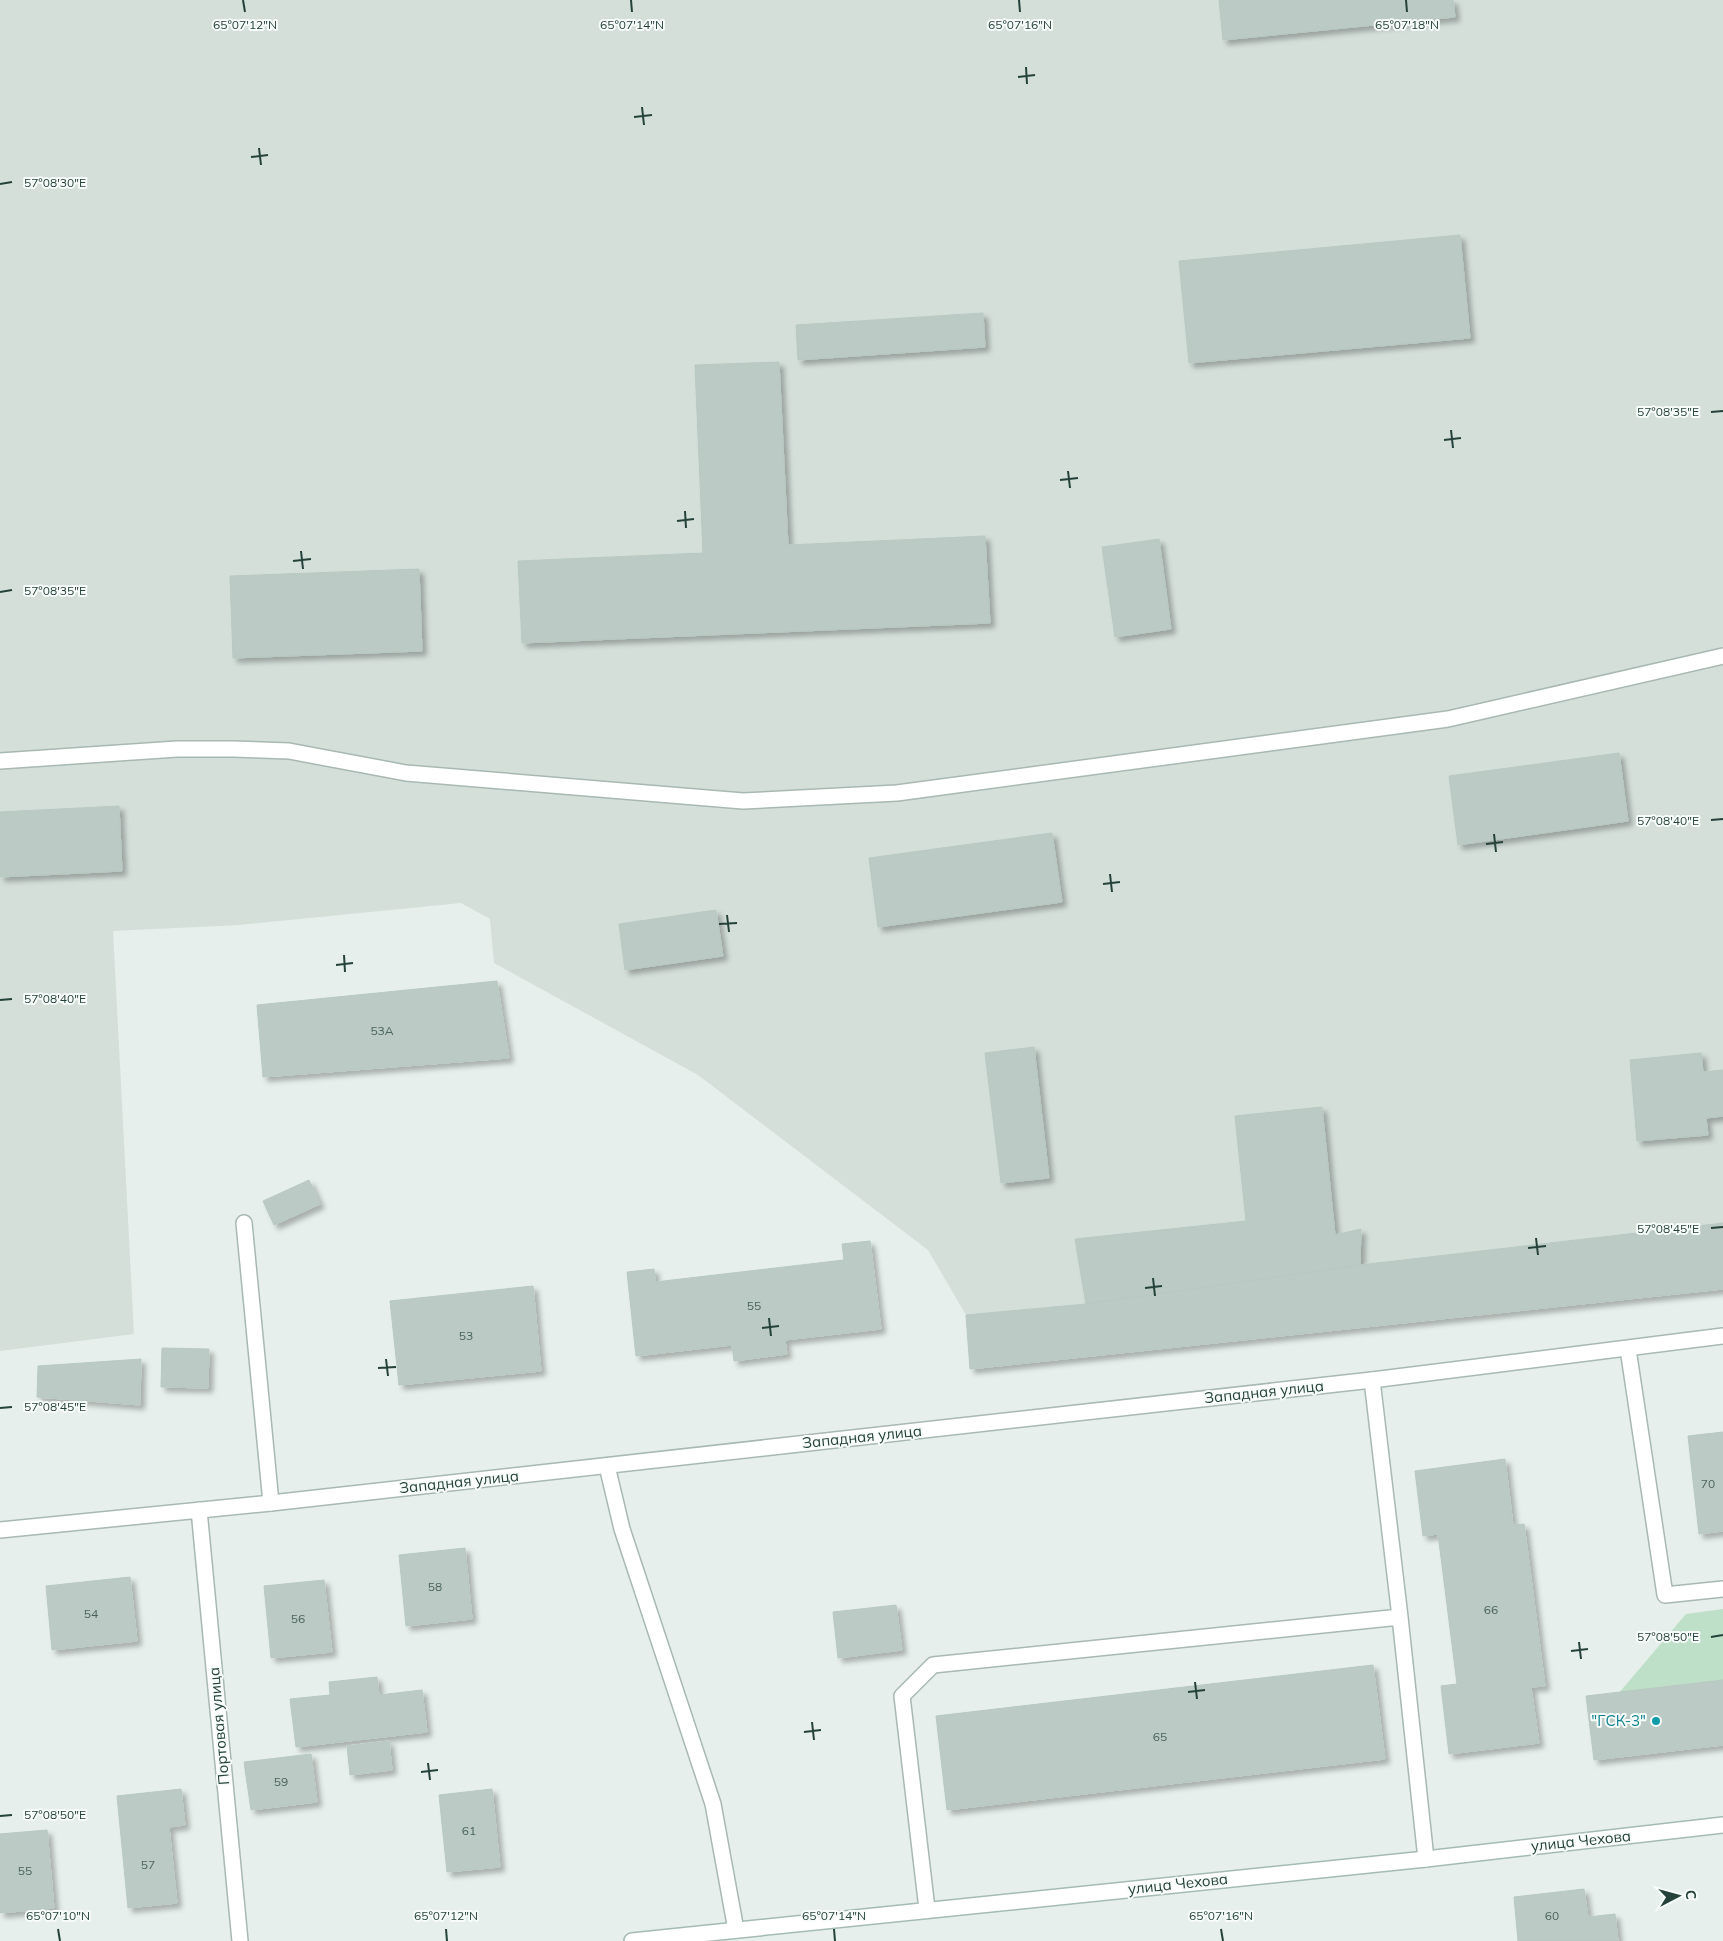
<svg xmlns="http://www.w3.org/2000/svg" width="1723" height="1941" font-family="Mulish,sans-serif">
<defs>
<filter id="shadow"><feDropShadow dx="4.5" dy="4.5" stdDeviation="2.5" flood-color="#0004"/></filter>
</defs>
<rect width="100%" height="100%" fill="#e6efeb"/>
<path fill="#d4dfda" d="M0,0H1723V1223L1360,1265L1086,1304L966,1315L928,1250L698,1075L494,963L490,919L461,903L239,925L113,931L134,1334L0,1351Z"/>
<path fill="#bfe0c8" d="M1723,1609V1682L1618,1694L1686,1614Z"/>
<path fill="#bbcac4" stroke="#b8c9c2" filter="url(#shadow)" d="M1219,0H1453L1455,17L1223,40Z
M1460,235L1470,338L1189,363L1179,261Z
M983,313L985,347L798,360L796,325Z
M779,362L788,545L985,536L990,623L522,643L518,561L703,553L695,365Z
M1159,539L1171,629L1115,637L1102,547Z
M419,569L422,651L233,658L230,576Z
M1619,753L1628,821L1458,845L1449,776Z
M119,806L122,871L0,877V812Z
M1052,833L1062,902L878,927L869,858Z
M716,910L723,956L625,970L619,924Z
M497,981L509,1058L263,1077L257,1005Z
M1034,1047L1049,1178L1001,1183L985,1053Z
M1701,1053L1703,1072L1723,1070V1116L1706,1118L1708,1135L1637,1141L1630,1060Z
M1322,1107L1335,1235L1361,1229L1360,1265L1086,1304L1075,1239L1246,1221L1235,1116Z
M309,1180L320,1204L274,1225L263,1201Z
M1723,1223V1289L970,1369L966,1315L1086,1304L1360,1265Z
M870,1241L881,1329L785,1340L787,1354L734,1361L732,1345L636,1356L627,1272L654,1269L655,1282L844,1260L842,1244Z
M533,1286L541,1371L399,1385L390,1301Z
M162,1348L209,1349L208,1388L161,1387Z
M141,1359L140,1405L37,1397L38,1366Z
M1723,1432V1531L1699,1534L1688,1436Z
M1505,1459L1513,1525L1524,1524L1545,1686L1531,1687L1539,1743L1449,1754L1441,1686L1457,1684L1438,1534L1423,1536L1415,1471Z
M465,1548L472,1619L406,1626L399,1555Z
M130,1577L137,1641L52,1650L46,1586Z
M324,1580L332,1652L271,1658L264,1586Z
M896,1605L902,1650L838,1658L833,1612Z
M1373,1665L1385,1759L947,1810L936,1716Z
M377,1677L379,1695L422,1690L427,1732L296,1747L290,1699L330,1695L329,1682Z
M1723,1680V1745L1594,1760L1586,1696Z
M389,1741L392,1770L350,1775L347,1746Z
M311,1754L317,1802L251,1810L244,1762Z
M181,1789L185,1825L169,1827L177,1903L128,1908L117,1796Z
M492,1789L500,1867L447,1872L439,1795Z
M47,1830L54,1908L0,1913V1834Z
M1584,1889L1588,1917L1615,1914L1618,1941H1518L1514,1897Z"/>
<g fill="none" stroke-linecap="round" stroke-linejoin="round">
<defs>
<path id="lane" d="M0,761L177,749H233L289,751L406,773L743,801L897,793L1448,719L1723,656
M244,1223L271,1503
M1372,1380L1400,1617
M607,1466L622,1529L713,1804L736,1930
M927,1909L902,1696L933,1665L1400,1617L1426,1859"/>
<path id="street" d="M1628,1349L1665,1595L1723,1589
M199,1510L240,1941
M0,1530L271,1503L1372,1380L1723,1336"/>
<path id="secondary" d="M632,1941L1426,1859L1723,1825"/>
</defs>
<use href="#lane" stroke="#a8b8b2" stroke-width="18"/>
<use href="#street" stroke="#a8b8b2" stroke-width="18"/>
<use href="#secondary" stroke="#a4bbb3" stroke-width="18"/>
<use href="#lane" stroke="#fff" stroke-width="15"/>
<use href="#street" stroke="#fff" stroke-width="15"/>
<use href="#secondary" stroke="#fff" stroke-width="15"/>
</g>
<path fill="none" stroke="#24423a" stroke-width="2" d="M243,0L245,12M631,0L632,12M1019,0L1020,12M1406,0L1407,12M1026,67L1027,84M1018,77L1035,75M642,107L644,125M634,117L652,115M259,148L261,165M251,157L268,155M0,184L12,182M1711,412L1723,411M1451,430L1453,448M1444,440L1461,438M1068,471L1070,488M1060,480L1078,478M685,511L686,528M677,521L694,519M301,551L303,569M293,561L311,559M0,592L12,590M1711,820L1723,819M1494,834L1496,852M1486,844L1503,842M1110,874L1112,892M1103,884L1120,882M727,915L729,932M719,924L737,923M344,955L345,972M336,965L353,963M0,1000L12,999M1711,1228L1723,1227M1536,1238L1538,1255M1528,1248L1546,1246M1153,1278L1155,1296M1145,1288L1162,1286M769,1318L771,1336M762,1328L779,1326M386,1359L388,1376M378,1368L396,1367M0,1408L12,1407M1711,1637L1723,1635M1579,1642L1581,1659M1571,1651L1588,1649M1195,1682L1197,1699M1188,1692L1205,1690M812,1722L814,1740M804,1732L821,1730M428,1763L430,1780M421,1772L438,1770M0,1816L12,1815M58,1929L60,1941M446,1929L447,1941M834,1929L835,1941M1221,1929L1223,1941"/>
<circle fill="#0f9aa8" stroke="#f7fbf9" stroke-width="2" cx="1656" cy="1721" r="5"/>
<g text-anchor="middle" stroke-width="4" stroke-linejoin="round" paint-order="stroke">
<g font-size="12" fill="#4a645c">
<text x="382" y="1035">53А</text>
<text x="754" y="1310">55</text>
<text x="466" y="1340">53</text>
<text x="1708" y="1488">70</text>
<text x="435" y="1591">58</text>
<text x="1491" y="1614">66</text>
<text x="91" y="1618">54</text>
<text x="298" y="1623">56</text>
<text x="1160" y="1741">65</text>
<text x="281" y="1786">59</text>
<text x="469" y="1835">61</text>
<text x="148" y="1869">57</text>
<text x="25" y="1875">55</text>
<text x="1552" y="1920">60</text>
</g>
<g font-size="15" fill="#24423a" stroke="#f7fbf9">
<text transform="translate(1264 1392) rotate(-6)" y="5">Западная улица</text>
<text transform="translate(862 1437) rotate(-6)" y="5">Западная улица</text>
<text transform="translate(459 1482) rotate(-6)" y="5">Западная улица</text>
<text transform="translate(219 1726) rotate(-95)" y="5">Портовая улица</text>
<text transform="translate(1581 1841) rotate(-6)" y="5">улица Чехова</text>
<text transform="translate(1178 1884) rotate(-6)" y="5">улица Чехова</text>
</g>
<g font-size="15" fill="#0d838f" stroke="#f7fbf9" text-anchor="end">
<text x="1646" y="1726">"ГСК-3"</text>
</g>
</g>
<g font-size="12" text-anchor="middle" fill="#24423a" stroke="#f7fbf9" stroke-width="4" stroke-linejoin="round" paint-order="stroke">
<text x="245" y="29">65°07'12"N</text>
<text x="632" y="29">65°07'14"N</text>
<text x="1020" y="29">65°07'16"N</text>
<text x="1407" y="29">65°07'18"N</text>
<text x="55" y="187">57°08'30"E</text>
<text x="1668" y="416">57°08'35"E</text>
<text x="55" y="595">57°08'35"E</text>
<text x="1668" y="825">57°08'40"E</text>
<text x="55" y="1003">57°08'40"E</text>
<text x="1668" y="1233">57°08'45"E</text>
<text x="55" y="1411">57°08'45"E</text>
<text x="1668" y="1641">57°08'50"E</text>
<text x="55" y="1819">57°08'50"E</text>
<text x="58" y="1920">65°07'10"N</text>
<text x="446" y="1920">65°07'12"N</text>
<text x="834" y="1920">65°07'14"N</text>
<text x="1221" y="1920">65°07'16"N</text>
</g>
<g transform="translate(1678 1896) rotate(84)" stroke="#f7fbf9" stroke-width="4" paint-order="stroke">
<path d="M0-4L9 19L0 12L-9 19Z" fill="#24423a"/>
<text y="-8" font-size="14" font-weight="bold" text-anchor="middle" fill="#24423a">С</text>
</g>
</svg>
